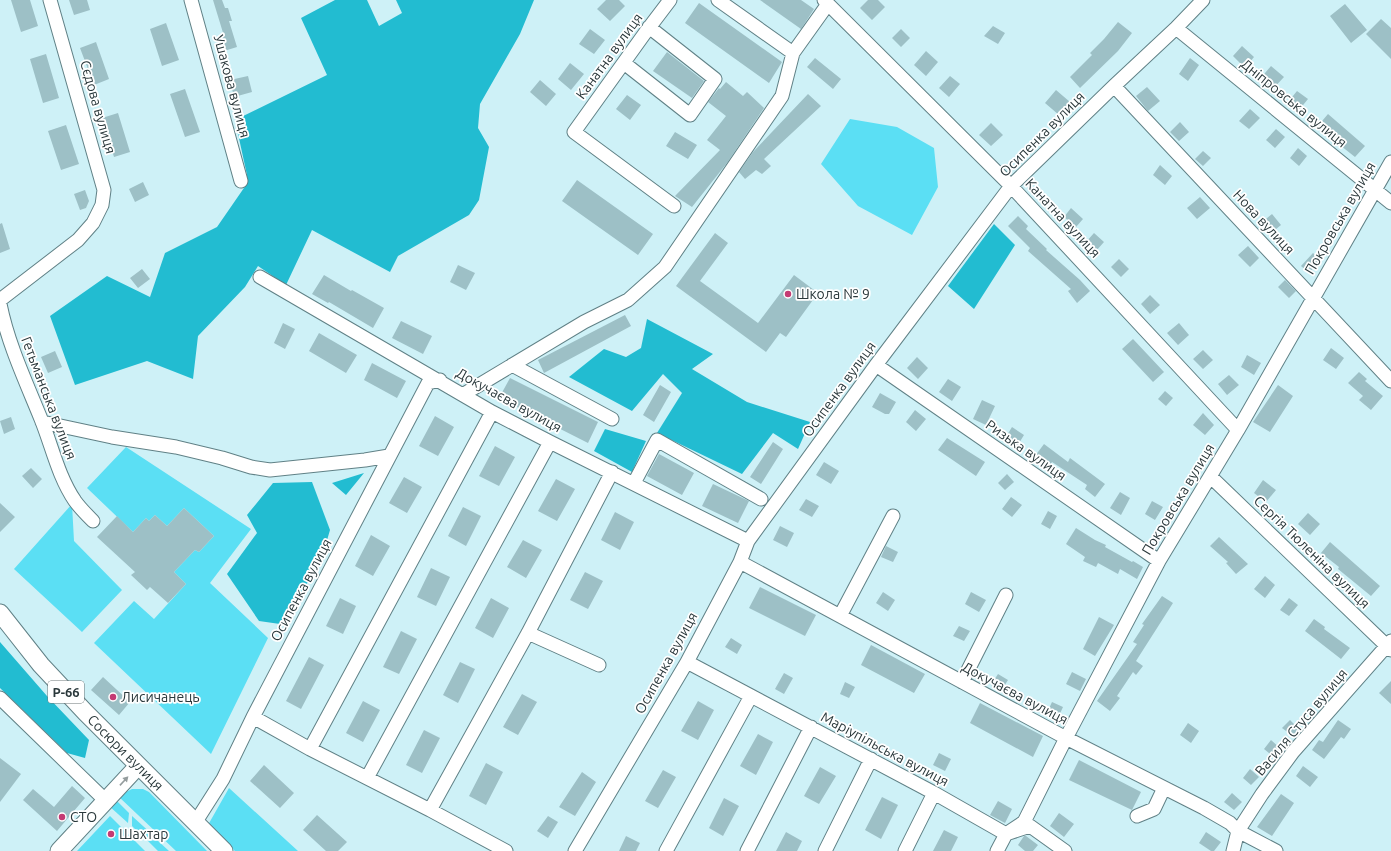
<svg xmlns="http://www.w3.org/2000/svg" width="1391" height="851" font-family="Ubuntu,sans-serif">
<rect width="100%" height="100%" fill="#cef1f7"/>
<path fill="#5bdff4" d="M850,119L897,127L934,148L938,187L912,235L858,206L821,164Z
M126,447L251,529L210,583L268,638L211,754L94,643L134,601L154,619L186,584L174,572L195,550L199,552L214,536L184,508L167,526L155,515L149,521L146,518L133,532L87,488Z
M72,504L74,541L122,590L82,632L14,569Z
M229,788L298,851H235L208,825Z
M132,789H143L149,792L207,851H176L118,796Z
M115,799L129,813L128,823L108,805Z
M110,816L145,851H77Z
M132,816L154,836L144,838L132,826Z
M157,840L169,851H158L148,841Z"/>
<path fill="#22bcd1" d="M335,0H367L379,26L402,13L396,0H534L520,34L480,104L478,128L489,147L479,200L469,215L398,256L390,272L312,230L286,285L258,266L245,287L198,336L193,379L147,361L75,385L50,316L107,276L150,297L165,253L217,227L246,185L247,175L235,120L327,75L301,18Z
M994,224L1015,245L974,309L948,286Z
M647,319L713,354L692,369L747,402L810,422L798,449L773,433L742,474L657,433L682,393L663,374L632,411L569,377L604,349L626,357L641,348Z
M605,429L646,441L632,472L594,451Z
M364,473L346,495L332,483Z
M312,482L330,530L320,564L280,624L259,621L227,574L257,533L247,515L273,483Z
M0,642L47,696L89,740L85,758L67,753L0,688Z"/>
<path fill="#9dc0c6" d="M11,0H30L38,26L21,32Z
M69,0H87L90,10L74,15Z
M213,0H222L225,8H228L232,21H229L237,47L224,51L219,38L224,36Z
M606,0H619L625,6L610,21L597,9Z
M760,0H801L814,9L801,29Z
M868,0H878L885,7L872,20L860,8Z
M699,3L782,62L769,83L685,23Z
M1345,4L1367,30L1351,43L1330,16Z
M1381,19L1391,28V59L1366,34Z
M1118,22L1132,33L1118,51L1080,88L1070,77L1092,55L1090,53L1104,39Z
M166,23L179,60L162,66L150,29Z
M993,26L1005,33L998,44L984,36Z
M590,29L605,40L594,54L579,44Z
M901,29L910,38L901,47L892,38Z
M96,42L109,79L94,85L80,48Z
M1242,46L1254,57L1245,68L1233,56Z
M926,51L938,62L926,76L914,65Z
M667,52L704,81L692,98L653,71Z
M46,54L59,98L43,103L30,59Z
M815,58L841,79L833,89L807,67Z
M1190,58L1199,65L1188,81L1179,74Z
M570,63L584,74L571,90L558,79Z
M1271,66L1284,77L1271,91L1259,80Z
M248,76L252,92L234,97L230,80Z
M950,76L960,84L949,97L939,88Z
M540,80L556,94L546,106L530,92Z
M726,82L743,96L747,92L764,108L727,163L692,207L675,196L720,150L707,140L726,116L708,102L719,88L720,89Z
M1147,87L1160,101L1148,111L1136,96Z
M185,89L200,132L185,137L170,94Z
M1056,90L1070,102L1059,115L1045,103Z
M1297,91L1308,99L1299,110L1288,102Z
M808,94L821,106L764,159L771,166L762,174L756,170L745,179L739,172L753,152Z
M627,95L641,105L630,120L616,109Z
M1250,109L1260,118L1249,129L1239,121Z
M118,113L130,152L114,157L102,118Z
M1328,114L1365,146L1355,157L1317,127Z
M1180,122L1189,132L1179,141L1170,132Z
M991,123L1003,135L991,146L979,135Z
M66,125L79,164L61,170L48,131Z
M1276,129L1285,137L1275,148L1266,140Z
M675,132L697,145L688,159L666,146Z
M1298,148L1307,156L1299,166L1290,158Z
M1203,151L1211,158L1203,166L1195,159Z
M1160,165L1172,176L1165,185L1153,175Z
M577,180L653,234L638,255L562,201Z
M143,182L149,195L135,202L129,189Z
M85,190L89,201L86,208L80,210L74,194Z
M1200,197L1210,208L1197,219L1187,208Z
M1071,208L1083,219L1076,227L1064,217Z
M1272,214L1281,225L1270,234L1261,223Z
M1018,216L1028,226L1026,229L1047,249L1046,250L1080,280L1090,291L1077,303L1068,291L1071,289L1028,251L1030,248L1008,226Z
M2,223L10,249L0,253V224Z
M715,233L728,243L700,281L758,323L794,275L818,293L786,337L780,333L766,352L676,286Z
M1094,233L1104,242L1096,251L1086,242Z
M1248,246L1259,258L1250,267L1238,255Z
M1313,253L1321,260L1309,273L1301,266Z
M1119,259L1129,269L1121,277L1111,267Z
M458,265L475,273L466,290L450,282Z
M142,269L150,279L138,288L130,278Z
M324,275L351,291L352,290L384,308L373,328L329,302L328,303L312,294Z
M1285,280L1296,291L1289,298L1278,287Z
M1150,295L1160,305L1150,314L1141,304Z
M625,315L631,326L544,373L538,360Z
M401,321L432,336L423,354L392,338Z
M283,323L295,329L285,349L274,343Z
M1179,323L1189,335L1178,345L1167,333Z
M319,333L357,355L346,373L309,351Z
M1133,339L1164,372L1153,382L1122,349Z
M1331,348L1344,358L1336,369L1323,360Z
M1203,350L1213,360L1203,369L1193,359Z
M55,351L62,367L48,373L41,357Z
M1247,355L1261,363L1254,375L1241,367Z
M917,357L928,368L918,379L907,368Z
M372,363L406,381L397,398L364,380Z
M1359,372L1367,379L1365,381L1383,396L1371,410L1359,400L1363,396L1348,383Z
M1229,375L1239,385L1227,395L1218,384Z
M510,378L598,422L588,443L499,398Z
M948,379L961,387L952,401L939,392Z
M660,385L671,392L654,422L643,415Z
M1278,385L1293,396L1270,432L1253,422Z
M1165,391L1173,398L1166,406L1158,399Z
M880,393L896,402L889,414H885L872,407Z
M982,400L995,406L986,425L973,419Z
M915,410L926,419L916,431L906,422Z
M1203,413L1214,425L1205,435L1193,425Z
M435,416L454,427L438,456L419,446Z
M11,417L15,429L4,434L0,421Z
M1012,427L1024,435L1016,448L1004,440Z
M947,438L985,462L976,476L938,450Z
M773,442L783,449L761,484L750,477Z
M1044,444L1068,462L1070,458L1105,484L1095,497L1085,489L1087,485L1052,462L1049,467L1035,456Z
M495,446L515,457L499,486L479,476Z
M659,454L694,473L682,495L647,476Z
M824,462L839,471L831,484L816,475Z
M31,468L42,479L33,488L22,476Z
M1007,474L1014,482L1005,490L998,483Z
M404,477L422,487L407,513L389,503Z
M556,479L575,489L557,521L538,511Z
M1263,480L1276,490L1266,502L1254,493Z
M713,484L749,501L738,523L702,506Z
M1120,492L1130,498L1121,515L1110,508Z
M1011,497L1022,505L1012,517L1002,509Z
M806,499L819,506L812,517L799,510Z
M1152,501L1163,507L1155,520L1145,514Z
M0,503L15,517L0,532Z
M463,507L481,516L466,546L448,536Z
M184,508L214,536L199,552L195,550L174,572L186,584L168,603L150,587L147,590L131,575L135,572L97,537L117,516L133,532L146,518L149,521L155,515L167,526Z
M1048,511L1057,516L1050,529L1041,524Z
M615,512L634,522L620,550L601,540Z
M1308,513L1320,524L1310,535L1298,524Z
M780,526L794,533L787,547L773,540Z
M1076,528L1095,540L1106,545L1105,547L1132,562L1133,561L1143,567L1137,579L1120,569L1118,574L1098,563L1096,567L1083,561L1085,557L1066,544Z
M371,535L390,546L373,576L355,566Z
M1219,537L1248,564L1236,574L1226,563L1228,562L1210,546Z
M523,540L542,550L526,578L507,567Z
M1330,542L1380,586L1371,596L1338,569L1339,567L1321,553Z
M886,546L898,552L893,562L881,557Z
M431,568L450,577L436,606L417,597Z
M585,572L603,581L588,609L570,600Z
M1265,576L1275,585L1265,598L1254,589Z
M760,587L816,615L805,636L749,608Z
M883,592L895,600L888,611L876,603Z
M971,592L986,600L979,612L965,604Z
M1162,596L1173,603L1136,661L1143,666L1136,675L1133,672L1117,696L1120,698L1110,711L1097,701L1137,644L1133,642L1144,625L1142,624Z
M340,598L356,606L343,634L326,626Z
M491,598L509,608L493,638L475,628Z
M1289,598L1298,605L1289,616L1280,610Z
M1099,617L1114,625L1095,656L1083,649Z
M1314,619L1325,627L1324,629L1350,648L1341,659L1305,631Z
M959,626L970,631L964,641L953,636Z
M401,631L417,639L399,674L383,667Z
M731,638L742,645L737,654L725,647Z
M871,645L925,674L914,693L861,665Z
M309,657L324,665L301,709L286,701Z
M460,662L475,669L458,703L443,695Z
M1072,672L1086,679L1080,691L1066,684Z
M784,673L793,678L784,694L775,689Z
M998,674L1008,680L1001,691L991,685Z
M103,677L130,702L119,715L91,690Z
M1391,681V704L1379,693Z
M845,682L855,687L849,698L840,694Z
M522,694L537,702L518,735L503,727Z
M363,701L380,710L363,742L346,733Z
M698,701L714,710L698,740L681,731Z
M1052,702L1063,707L1057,720L1046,715Z
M980,703L1043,736L1033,757L970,723Z
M1290,720L1300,730L1293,736L1282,728Z
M1338,720L1351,729L1344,739L1341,737L1324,759L1312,750L1319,740L1323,742Z
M1188,723L1199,731L1191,743L1180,735Z
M424,730L440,738L422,773L406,765Z
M758,734L773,742L756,775L740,766Z
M1271,740L1281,749L1274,757L1264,749Z
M939,753L951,759L945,771L933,765Z
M0,758L21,774L0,802Z
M1079,760L1141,792L1132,810L1069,780Z
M486,763L503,772L486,805L469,796Z
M264,765L294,793L280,808L250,781Z
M1303,766L1318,777L1310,787L1296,776Z
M820,767L836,776L819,804L804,796Z
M1250,769L1259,777L1251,785L1243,778Z
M663,770L676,777L658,808L645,801Z
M582,772L596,782L575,816L559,807Z
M72,786L85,798L57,831L23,800L33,789L54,807Z
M1232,793L1242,802L1234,810L1224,802Z
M1281,794L1294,803L1272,836L1257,827Z
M882,797L898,805L881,839L865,830Z
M724,798L739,806L723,836L709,828Z
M998,801L1012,809L1005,823L990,815Z
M1059,813L1074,824L1064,837L1050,826Z
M317,815L347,842L338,851H326L303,830Z
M548,816L558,822L548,838L537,831Z
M944,830L958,837L951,851H933Z
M786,832L802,841L797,851H776Z
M1206,832L1221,842L1214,851H1211L1199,843Z
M626,836L640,843L636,851H619Z
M1024,836H1026L1038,845L1033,851H1025L1018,845Z"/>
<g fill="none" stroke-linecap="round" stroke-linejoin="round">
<defs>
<path id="minor" d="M191,0L241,181
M670,0L645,33L574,132L674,206
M824,0L1011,186L1238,430
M1176,28L1391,203
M793,53L828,4
M624,63L690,115L715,79L649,27
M1114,86L1391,381
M260,277L492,412L550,442L748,541
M0,300L78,240L93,223L102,205L104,190L50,0
M0,304C8,344 26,382 41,419C52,446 58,476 75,501C80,508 87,515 93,521
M512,365L612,419
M876,365L1159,561
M464,394L584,322L628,300L665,267L782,96L793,53L718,0
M42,422L112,437L176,447L222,458L251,467L270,470L365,460L389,456
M1211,477L1391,650
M634,483L657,440L761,499
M740,562L1066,738L1204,808L1230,823L1238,831L1276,851
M840,616L893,516
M528,633L599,665
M687,662L934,793L1006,834L1030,826L1065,851
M962,682L1006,595
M0,698L106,801
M253,717L310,749L430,810L506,851
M310,749L492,412
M367,778L550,442
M430,810L528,633L612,472
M1137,816L1154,809L1164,788
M195,823L223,779L253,717L428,383L440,380
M575,851L687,662L740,562L748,541L876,365L1011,186L1114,86L1176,28L1203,0
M666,851L751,696
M747,851L811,727
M825,851L871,759
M905,851L934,793
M997,851L1006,834L1024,822L1066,738L1159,561L1238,430L1391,162
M1233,851L1238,831L1262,794L1293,752L1391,641"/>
<g id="major">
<path id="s1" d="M0,613L41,665L85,712L224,851"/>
<path d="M59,851L138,766"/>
</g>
</defs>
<use href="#minor" stroke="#608186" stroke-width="15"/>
<use href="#major" stroke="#608186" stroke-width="19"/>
<use href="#minor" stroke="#fff" stroke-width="13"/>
<use href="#major" stroke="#fff" stroke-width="17"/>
</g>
<defs><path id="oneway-solid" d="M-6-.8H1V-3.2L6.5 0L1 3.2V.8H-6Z"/></defs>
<use fill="#949c9d" href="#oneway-solid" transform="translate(124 781) rotate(-47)"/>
<g fill="#c43a73" stroke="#fff" stroke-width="1.5">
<circle cx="788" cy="294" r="4"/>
<circle cx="113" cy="697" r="4"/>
<circle cx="62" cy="817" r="4"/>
<circle cx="111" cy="834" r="4"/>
</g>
<g text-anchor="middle" stroke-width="3.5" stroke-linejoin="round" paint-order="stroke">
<rect fill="#fff" stroke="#6a7476" stroke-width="1" x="48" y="681" width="36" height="22" rx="3"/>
<g font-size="13" font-weight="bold" fill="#2a383b">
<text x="66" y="697">Р-66</text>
</g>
<g font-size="14" fill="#2a383b" stroke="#fff">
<text transform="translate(609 56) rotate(-54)" y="5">Канатна вулиця</text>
<text transform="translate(232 86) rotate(75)" y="5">Ушакова вулиця</text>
<text transform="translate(1294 103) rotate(39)" y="5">Дніпровська вулиця</text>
<text transform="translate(98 107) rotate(74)" y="5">Сєдова вулиця</text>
<text transform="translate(1042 134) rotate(-45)" y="5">Осипенка вулиця</text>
<text transform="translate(1063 218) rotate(47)" y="5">Канатна вулиця</text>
<text transform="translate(1340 218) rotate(-60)" y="5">Покровська вулиця</text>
<text transform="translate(1264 222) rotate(47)" y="5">Нова вулиця</text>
<text transform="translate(839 389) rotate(-54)" y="5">Осипенка вулиця</text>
<text transform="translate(49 398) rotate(69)" y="5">Гетьманська вулиця</text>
<text transform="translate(509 400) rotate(29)" y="5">Докучаєва вулиця</text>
<text transform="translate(1026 450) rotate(35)" y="5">Ризька вулиця</text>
<text transform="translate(1178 499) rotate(-59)" y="5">Покровська вулиця</text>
<text transform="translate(1312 552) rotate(44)" y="5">Сергія Тюленіна вулиця</text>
<text transform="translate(301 590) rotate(-62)" y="5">Осипенка вулиця</text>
<text transform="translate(666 663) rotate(-61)" y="5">Осипенка вулиця</text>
<text transform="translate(1015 693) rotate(28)" y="5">Докучаєва вулиця</text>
<text transform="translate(1301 722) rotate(-50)" y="5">Василя Стуса вулиця</text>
<text transform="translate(885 749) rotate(28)" y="5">Маріупільська вулиця</text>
<text dy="5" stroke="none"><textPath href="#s1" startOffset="188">Сосюри вулиця</textPath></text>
</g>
<g font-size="14" fill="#2a383b" stroke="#fff" text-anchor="start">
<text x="796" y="299">Школа № 9</text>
<text x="121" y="702">Лисичанець</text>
<text x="70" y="822">СТО</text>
<text x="119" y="839">Шахтар</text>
</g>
</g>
</svg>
